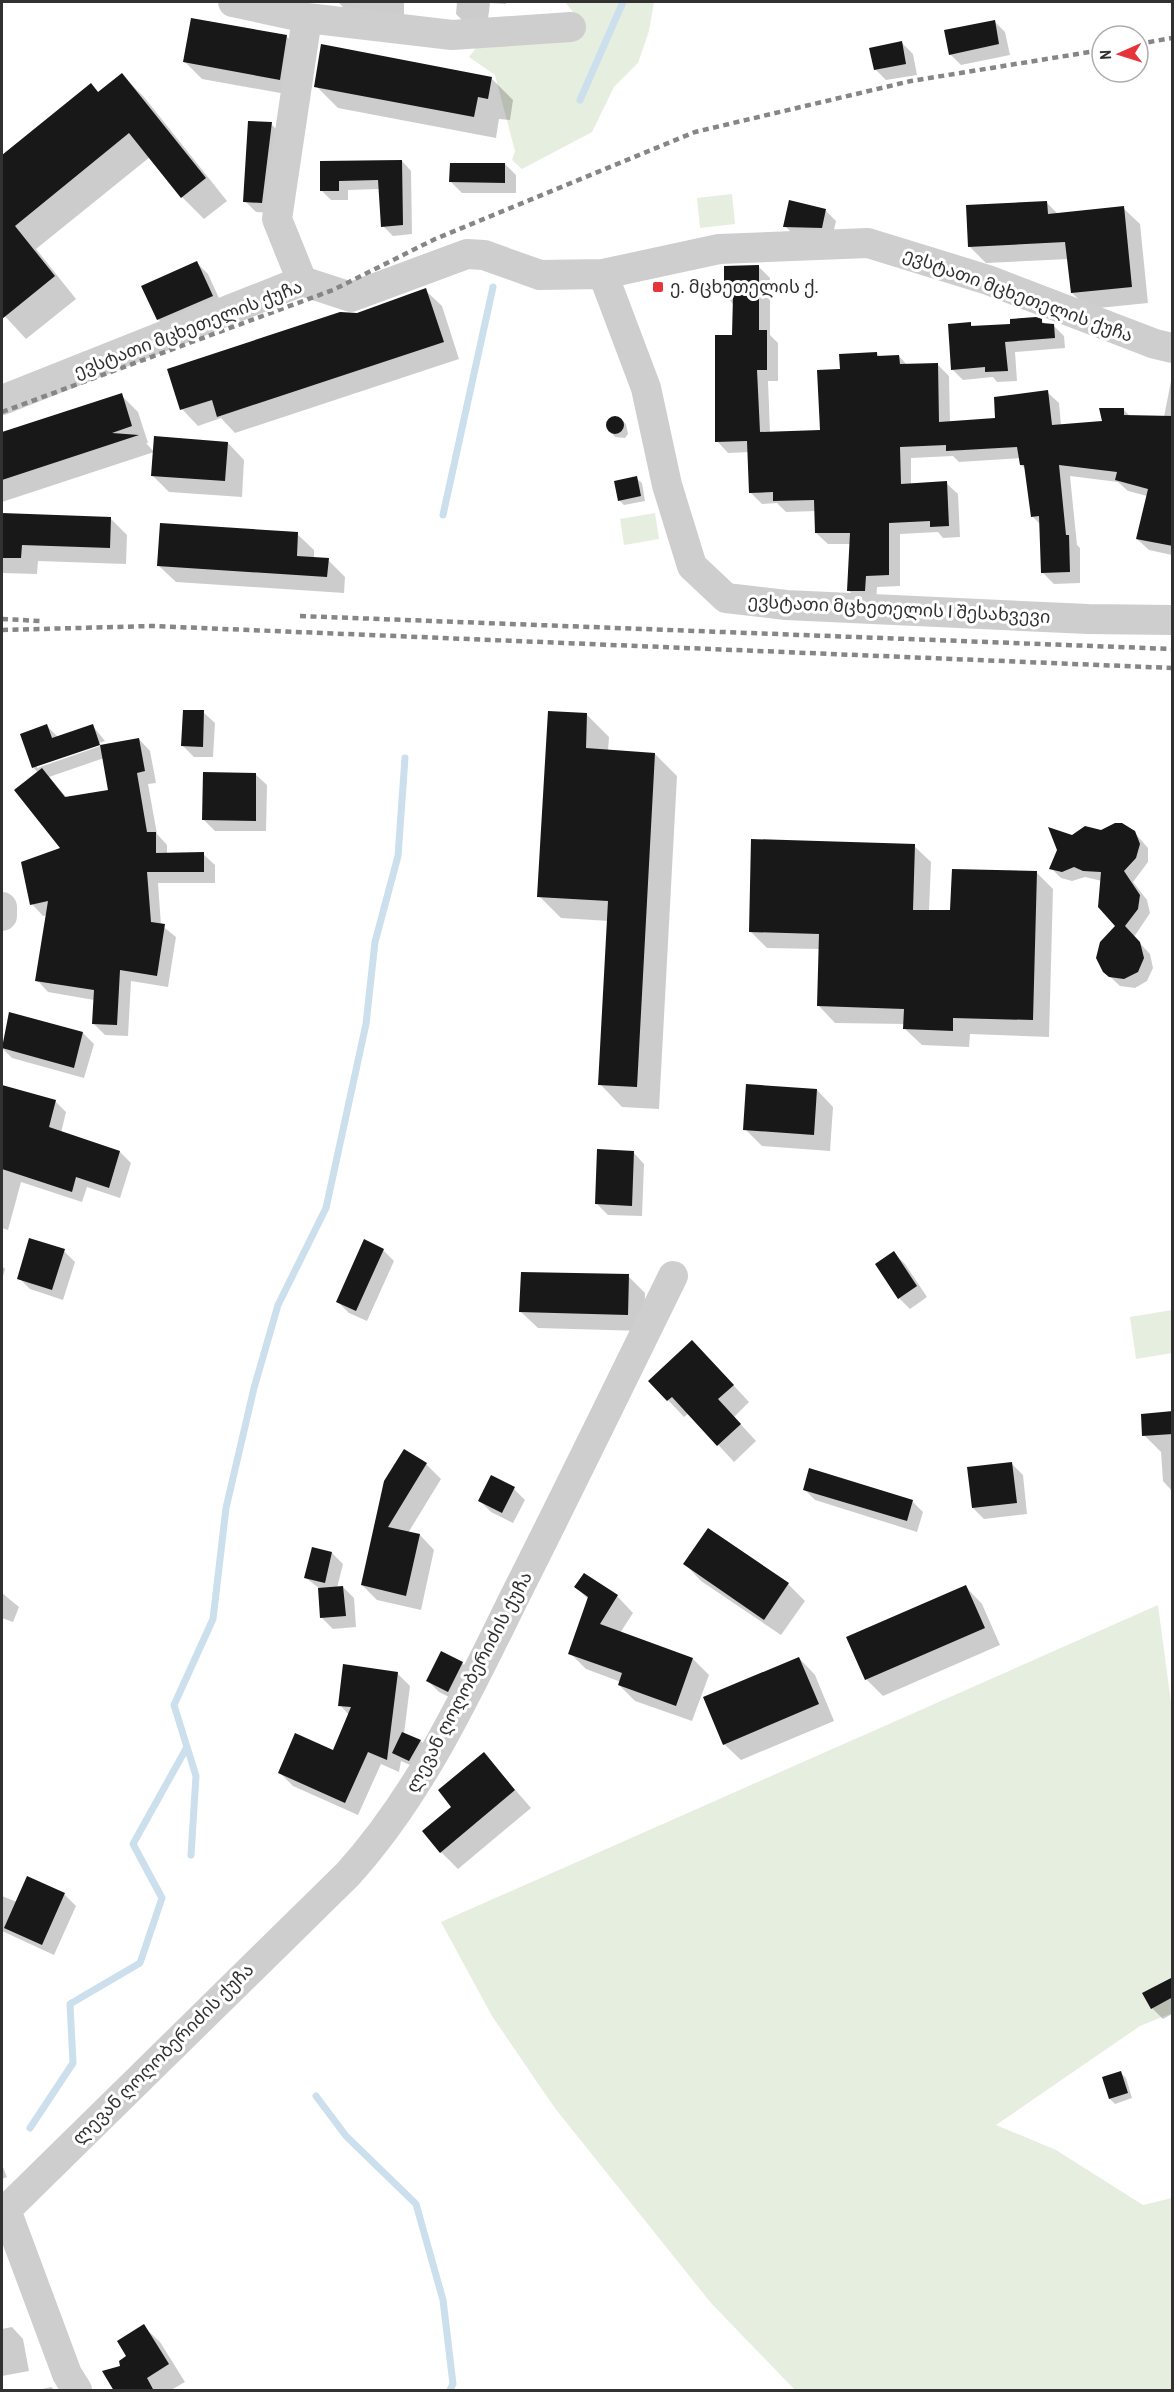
<svg xmlns="http://www.w3.org/2000/svg" width="1174" height="2392" font-family="'Archivo Narrow','Noto Sans Georgian',sans-serif">
<rect width="100%" height="100%" fill="#fff"/>
<path fill="#e6eedf" d="M565,2H654L649,31L638,63L614,87L592,132L522,169L512,160L515,151L495,75L469,57L479,44L585,27Z
M732,194L735,224L700,228L697,198Z
M655,513L659,539L624,545L620,519Z
M1172,1310V1353L1136,1359L1130,1317Z
M1158,1605L1172,1710V2013L1140,2026L996,2125L1056,2150L1143,2205L1172,2198V2390H795L711,2303L554,2107L492,2016L441,1922Z"/>
<path fill="#0003" fill-rule="evenodd" d="M338,2H404V19L350,14Z
M457,2H506V4L490,3L487,28L469,27L456,14Z
M994,21L1005,32L1010,55L961,65L950,54Z
M286,36L303,53L297,96L202,79L185,62Z
M902,43L913,54L917,75L886,80L875,69Z
M122,75L144,97L227,201L204,219L182,197L150,157L36,249L76,299L26,339L2,313V157L91,85L99,93Z
M491,78L513,100L510,120L499,119L496,138L338,108L316,86Z
M271,124L282,135L273,213L256,212L245,201Z
M402,161L411,171L412,234L393,236L383,226L380,189L348,190V200H331L321,190V163Z
M505,164L516,175V193H462L451,182Z
M1046,202L1059,215L1123,208L1140,224L1148,303L1089,309L1072,293L1069,259L986,263L969,246Z
M825,210L836,221L832,238L796,237L785,226Z
M197,263L208,274L223,307L169,330L158,319Z
M759,267L770,278V335L778,343V381H768L770,433L821,431L842,371L877,353L880,357L899,356L907,365L937,364L949,376L950,423L997,420L1047,392L1059,403L1061,425L1104,423L1123,409L1131,417H1164L1172,376V555L1149,550L1137,539L1147,496L1128,491L1118,482L1070,476L1077,545L1080,548V583L1054,584L1042,572L1041,525L1033,517L1027,470L1021,465L1020,458L959,462L953,456L911,458V485L946,483L958,494L960,537L943,538L938,532L900,534V586L877,587L876,602L860,601L848,590L851,544H828L816,533V511L786,512L777,503L762,504L750,492L749,452L728,453L717,441L734,337V305L726,296Z
M425,290L442,306L459,359L235,433L221,418L198,426L182,409L357,315Z
M1041,320L1045,324L1053,325L1064,336L1065,348L1015,352L1017,381L997,382L993,377L963,380L952,369L970,324L974,328L1012,326Z
M121,395L138,412L148,443H146L154,452L228,443L244,460L242,497L169,492L152,475L154,452L2,502V434Z
M610,418L620,419L626,424L628,434L625,438L615,437L610,431L607,421Z
M636,478L642,483L645,501L624,505L619,500Z
M2,515L110,518L127,535L126,564L38,561L37,574L2,573Z
M297,534L314,550V559L328,560L345,577L344,593L176,582L159,566Z
M203,712L215,723L213,757H194L183,746Z
M587,715L609,737L608,751L655,754L677,776L659,1109L622,1107L600,1084L609,921L561,918L539,896Z
M92,725L105,741L37,765V768L106,744L139,739L150,751L156,783L148,784L157,834L167,845V855L203,854L215,865V883H158L161,925L176,937L168,987L131,981L128,1036L105,1035L93,1023L94,1000L48,992L37,980L47,915L43,916L32,904L62,848L38,773L33,767L47,726L58,737ZM104,758L110,791L67,798L49,777Z
M255,774L267,785L266,831H215L204,820Z
M1102,832H1134L1148,848V862L1133,882L1147,900L1150,913L1134,937L1150,954L1153,968L1147,981L1135,988L1120,986L1104,971L1117,926L1102,881L1085,877L1072,881L1061,878L1051,868L1073,837Z
M914,846L931,862L929,911L952,912L1037,873L1053,889L1049,1037L970,1034L969,1047L922,1045L905,1029V1024L835,1023L819,1006L820,949L767,948L750,931Z
M10,1013L83,1033L94,1044L84,1078L12,1058L2,1048Z
M2,1086L55,1101L66,1112L61,1133L120,1152L131,1163L120,1198L87,1187L82,1202L21,1182L8,1230L2,1228Z
M817,1090L833,1107L830,1151L762,1146L745,1129Z
M633,1152L644,1164L642,1216L608,1215L597,1204Z
M383,1250L394,1261L367,1321L349,1313L338,1302Z
M64,1251L75,1262L63,1300L30,1289L19,1278Z
M894,1253L905,1264L927,1297L910,1309L899,1298Z
M2,1266L5,1269L2,1280Z
M628,1276L645,1293L644,1331L538,1328L521,1312Z
M709,1359L749,1402L734,1417L756,1441L734,1462L689,1413L684,1417L668,1400Z
M1172,1413V1491L1163,1481L1161,1452L1144,1435Z
M426,1464L441,1479L408,1533L420,1535L434,1550L421,1610L377,1600L362,1585L386,1482Z
M1012,1464L1023,1475L1027,1514L984,1519L973,1508Z
M514,1489L525,1500L513,1523L491,1512L480,1501Z
M804,1489L912,1501L923,1512L917,1532L815,1500Z
M332,1553L343,1564L337,1588L343,1587L354,1598L356,1627L333,1629L322,1618L320,1589L306,1578Z
M685,1564L788,1584L805,1601L781,1635L701,1581Z
M584,1575L618,1597L633,1613L620,1633L693,1659L709,1675L692,1721L635,1701L619,1685L621,1682L586,1669L570,1653L589,1600L576,1587Z
M966,1587L982,1604L1000,1645L883,1696L866,1679Z
M2,1593L19,1607L13,1622L2,1618Z
M799,1658L815,1675L834,1721L741,1760L724,1744Z
M462,1663L473,1674L459,1702L439,1692L428,1681Z
M397,1673L410,1686L404,1734L421,1741L430,1751L419,1769L401,1761L399,1772L381,1764L358,1815L293,1786L280,1773L333,1752L349,1715L340,1705Z
M484,1754L531,1808L458,1869L441,1852L453,1807Z
M28,1878L65,1895L76,1906L54,1955L2,1931V1896L17,1902Z
M1172,1979V2014L1163,2019L1152,2008Z
M1121,2073L1126,2078L1132,2098L1115,2104L1110,2099Z
M2,2165L7,2177L2,2179Z
M143,2326L160,2342L185,2382L171,2390H116L122,2367Z
M12,2327L23,2339L29,2371L2,2376V2329Z
M51,2387L55,2390H38Z"/>
<g fill="none" stroke-linecap="round" stroke-linejoin="round">
<path stroke="#ccdfed" stroke-width="7" d="M580,100L623,2
M443,515L493,287
M191,1855L196,1776L174,1705L213,1619L226,1508L254,1388L278,1305L326,1208L366,1024L375,942L398,856L405,758
M316,2096L346,2136L416,2204L443,2300L453,2384L450,2390
M30,2128L73,2063L70,2004L140,1963L162,1898L133,1844L187,1747"/>
</g>
<path fill="#181818" d="M191,18L287,35L280,80L183,62Z
M995,20L999,44L949,55L944,30Z
M902,41L906,64L874,70L869,48Z
M321,44L492,77L488,99L478,97L474,117L314,87Z
M122,73L206,178L181,198L129,133L15,226L55,276L2,319V155L91,83L98,92Z
M248,121L272,122L262,203L243,202Z
M402,160L403,225L381,227L378,180L339,181V191H320V161Z
M450,163H505V183L449,182Z
M789,200L826,209L822,228L783,227Z
M1047,201L1048,214L1124,206L1132,287L1071,293L1065,242L968,247L966,205Z
M197,261L213,296L157,320L141,286Z
M759,265V330H767V370H757L760,432L820,430L817,370L840,369L839,354L877,352V356L899,355L900,364L938,363L939,422L995,418L994,397L1048,390L1052,425L1102,421L1099,408H1124V415L1173,416V546L1136,539L1148,489L1115,480L1117,472L1059,465L1066,535H1069L1070,572L1041,573L1039,516L1031,517L1024,465H1020L1017,447L946,451V445L900,447L901,484L947,481L949,526L930,527V521L889,523V575L866,576L865,591H847L850,533H815L814,500L773,501V492L749,493L747,441L715,442V335H732L733,296H724V266Z
M426,288L444,342L217,417L212,400L180,410L167,369L340,312L357,313Z
M1036,317L1042,319V323L1054,324L1055,338L1005,342L1008,371L985,372V367L951,370L948,324L971,322V326L1010,324V319Z
M122,393L132,426L112,433L139,435L2,480V432Z
M606 425a9 9 0 1 1 18 0a9 9 0 1 1-18 0Z
M154,436L228,442L225,481L151,476Z
M637,476L641,496L618,501L614,481Z
M2,513L111,517L110,548L22,545L21,558H2Z
M160,523L298,532L297,556L329,558L327,577L157,566Z
M183,710H204L203,747L181,746Z
M548,711L587,713L586,748L655,753L637,1087L598,1085L608,901L537,897Z
M47,724L52,738L93,724L100,745L32,768L20,734Z
M139,738L145,771L137,773L147,832H156V853L204,852V872H147L151,922L165,924L157,976L120,970L117,1025L92,1024L94,990L35,981L48,901L30,905L21,862L60,848L14,790L42,768L65,797L108,790L100,745Z
M203,772L256,773V821L202,820Z
M1115,823H1122L1135,831L1140,844L1136,858L1124,871L1140,895L1138,909L1125,926L1140,942L1144,958L1138,972L1124,979L1109,977L1103,972L1096,958L1100,942L1115,926L1098,907L1101,872L1083,871L1074,867L1062,872L1049,869L1057,850L1048,827L1072,835L1085,826L1101,830Z
M751,839L915,844L913,910H950L952,869L1037,871L1033,1020L953,1018V1031L903,1029L904,1009L817,1006L819,934L749,932Z
M9,1012L83,1032L74,1068L2,1048Z
M746,1084L817,1089L814,1135L743,1130Z
M2,1085L56,1100L49,1127L120,1151L109,1188L76,1177L72,1192L2,1169Z
M597,1149L634,1151L632,1206L595,1204Z
M29,1238L65,1249L52,1290L17,1279Z
M364,1239L384,1249L356,1311L336,1302Z
M894,1251L917,1286L898,1299L875,1264Z
M521,1272L629,1274L628,1315L519,1312Z
M692,1340L734,1385L718,1399L741,1424L717,1446L672,1397L667,1401L648,1381Z
M1173,1411V1434L1142,1436L1141,1414Z
M404,1449L427,1463L388,1527L420,1534L406,1596L361,1585L384,1481Z
M1012,1462L1017,1503L972,1508L967,1467Z
M809,1468L913,1500L907,1521L803,1490Z
M491,1475L515,1487L502,1513L478,1501Z
M708,1528L789,1583L764,1620L683,1564Z
M312,1547L332,1552L325,1583L304,1578Z
M584,1573L618,1595L600,1624L693,1658L676,1706L618,1685L622,1673L568,1654L588,1597L574,1587Z
M966,1585L985,1628L865,1680L846,1637Z
M343,1586L346,1616L320,1618L318,1588Z
M441,1651L463,1662L448,1692L426,1681Z
M799,1657L819,1704L723,1745L703,1697Z
M343,1664L398,1672L387,1760L368,1752L345,1803L278,1773L295,1733L333,1750L351,1707L338,1706Z
M402,1732L421,1740L409,1761L392,1753Z
M484,1752L515,1790L440,1853L422,1831L451,1807L438,1790Z
M27,1876L65,1893L42,1945L4,1928Z
M1173,1977V1997L1151,2009L1142,1993Z
M1121,2071L1128,2093L1109,2099L1102,2077Z
M144,2324L169,2364L147,2378L154,2391H114L102,2371L120,2366L119,2361L126,2356L117,2341Z"/>
<g fill="none" stroke-linecap="round" stroke-linejoin="round">
<path stroke="#cecece" stroke-width="30" d="M233,2L307,18L452,35L571,27
M603,274L646,388L667,485L692,566L726,598L786,605L1088,619L1172,620
M302,281L277,219L307,18
M2,400L302,281L351,297L467,254L484,255L540,275L603,274L719,249L868,243L988,280L1155,344L1172,348
M2,907V916
M2,2210H6L348,1874C421,1793 466,1695 514,1598C568,1491 620,1384 673,1276
M6,2210L67,2374L77,2390"/>
<path stroke="#868686" stroke-width="4.5" stroke-dasharray="6 4.5" stroke-linecap="butt" d="M1138,44L1172,38
M2,412L333,290L435,239L695,132L911,81L1102,50
M300,616L1172,649
M2,619L40,621
M2,630L152,626L1172,668"/>
</g>
<rect fill="#e7343b" stroke="#fff" stroke-width="2" x="652" y="281" width="12" height="12" rx="3"/>
<g text-anchor="middle" stroke-width="6" stroke-linejoin="round" paint-order="stroke">
<g font-size="18" fill="#313131" stroke="#fff" text-anchor="start">
<text x="670" y="293">ე. მცხეთელის ქ.</text>
</g>
<g font-size="18" fill="#313131" stroke="#fff">
<text transform="translate(1018 295) rotate(20)" y="6">ევსტათი მცხეთელის ქუჩა</text>
<text transform="translate(188 329) rotate(-21)" y="6">ევსტათი მცხეთელის ქუჩა</text>
<text transform="translate(899 609) rotate(3)" y="6">ევსტათი მცხეთელის I შესახვევი</text>
<text transform="translate(469 1682) rotate(-62)" y="6">ლევან ღოღობერიძის ქუჩა</text>
<text transform="translate(163 2054) rotate(-45)" y="6">ლევან ღოღობერიძის ქუჩა</text>
</g>
</g>
<rect width="1174" height="2392" fill="none" stroke="#313131" stroke-width="6"/>
<g transform="translate(1120 54) rotate(267)"><circle r="28" fill="#ffffff" stroke="#adadad" stroke-width="1.5"/>
<path d="M0-4.5L10 22L0 15L-10 22Z" fill="#e7343b"/>
<text y="-9" font-size="16" font-weight="bold" text-anchor="middle" fill="#313131">N</text>
</g>
</svg>
